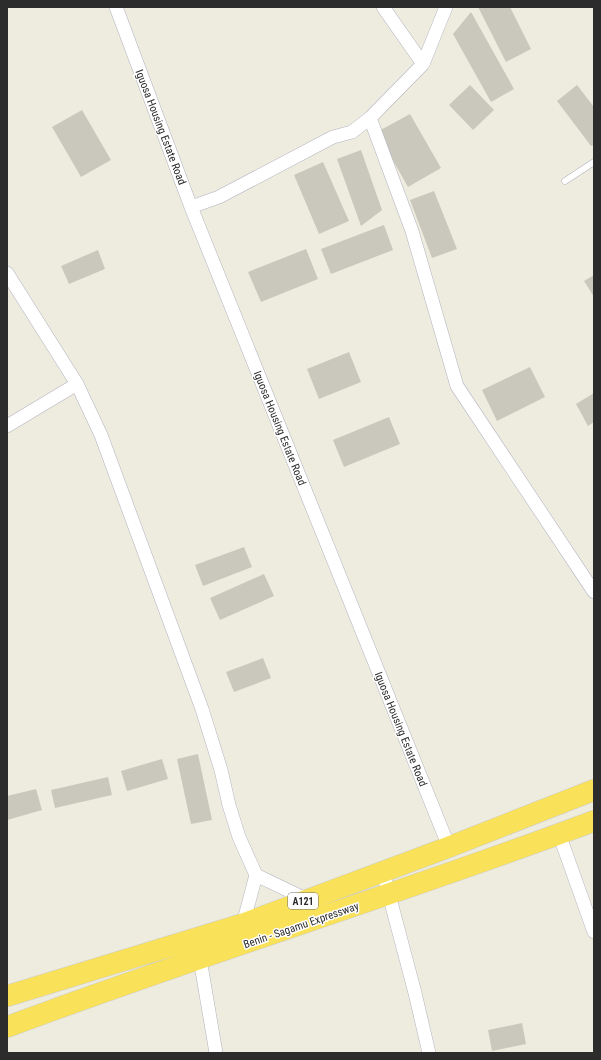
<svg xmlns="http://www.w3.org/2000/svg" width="601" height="1060" font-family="'Roboto Condensed',sans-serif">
<rect width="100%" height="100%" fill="#eeecde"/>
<path fill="#cac8bd" d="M478,7H510L531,49L506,62Z
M471,12L514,89L491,102L453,34Z
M470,85L494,110L473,130L449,105Z
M577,85L594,107V145L591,146L557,101Z
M82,110L111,160L81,177L52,127Z
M410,114L441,168L408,187L377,132Z
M361,150L382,210L361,226L337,159Z
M323,162L349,221L319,234L294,175Z
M434,191L457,249L432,258L410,200Z
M384,225L393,250L331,274L321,249Z
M306,249L318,279L261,302L248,272Z
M98,250L105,269L69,284L61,266Z
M594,275V297L584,281Z
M349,352L361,382L319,399L307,369Z
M530,367L545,397L497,421L482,390Z
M594,393V422L588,426L576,404Z
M389,417L400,444L344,467L333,440Z
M244,547L252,567L203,586L195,565Z
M264,574L274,596L220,620L210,598Z
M263,658L271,678L234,692L226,672Z
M198,754L212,820L191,824L177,759Z
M162,759L168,779L127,791L121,771Z
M108,777L112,795L55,808L51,790Z
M36,789L42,810L7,820V796Z
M522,1023L526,1044L492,1051L488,1030Z"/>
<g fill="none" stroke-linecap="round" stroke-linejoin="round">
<defs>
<path id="service" d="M565,181L594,162"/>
<path id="minor" d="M116,7L191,207L449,847
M383,7L423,64
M370,118L412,231L457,386L594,592
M191,207L219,197L333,137L352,132L370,118L423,64L446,7
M7,273L77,384L101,435L202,709L221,770L229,805L239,837L256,875L243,924
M7,426L77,384
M559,834L594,932
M383,872L415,993L429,1053
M256,875L308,900
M200,959L216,1053"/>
<path id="trunk" d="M7,996L243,924L449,847L594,790
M7,1027C201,954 400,894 594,821"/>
</defs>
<use href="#service" stroke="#b2b2c0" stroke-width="7"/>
<use href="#minor" stroke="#b2b2c0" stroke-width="14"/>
<use href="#trunk" stroke="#ccc" stroke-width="22"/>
<use href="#service" stroke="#fff" stroke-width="6"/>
<use href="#minor" stroke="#fff" stroke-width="13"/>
<use href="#trunk" stroke="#f9e259" stroke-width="21"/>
</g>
<g text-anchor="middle" stroke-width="3" stroke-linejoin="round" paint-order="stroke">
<rect fill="#fff" stroke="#6b6b6b" stroke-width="1" x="288" y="893" width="30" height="16" rx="3"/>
<g font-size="10" font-weight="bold" fill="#2c2c2c">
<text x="303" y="905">A121</text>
</g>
<g font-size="11" fill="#2c2c2c" stroke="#fff">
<text transform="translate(161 127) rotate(69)" y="4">Iguosa Housing Estate Road</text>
<text transform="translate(280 428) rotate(68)" y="4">Iguosa Housing Estate Road</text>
<text transform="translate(401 729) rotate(68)" y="4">Iguosa Housing Estate Road</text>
<text transform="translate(301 925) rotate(-19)" y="4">Benin - Sagamu Expressway</text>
</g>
</g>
<rect width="601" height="1060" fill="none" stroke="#2c2c2c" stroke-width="16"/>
</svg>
